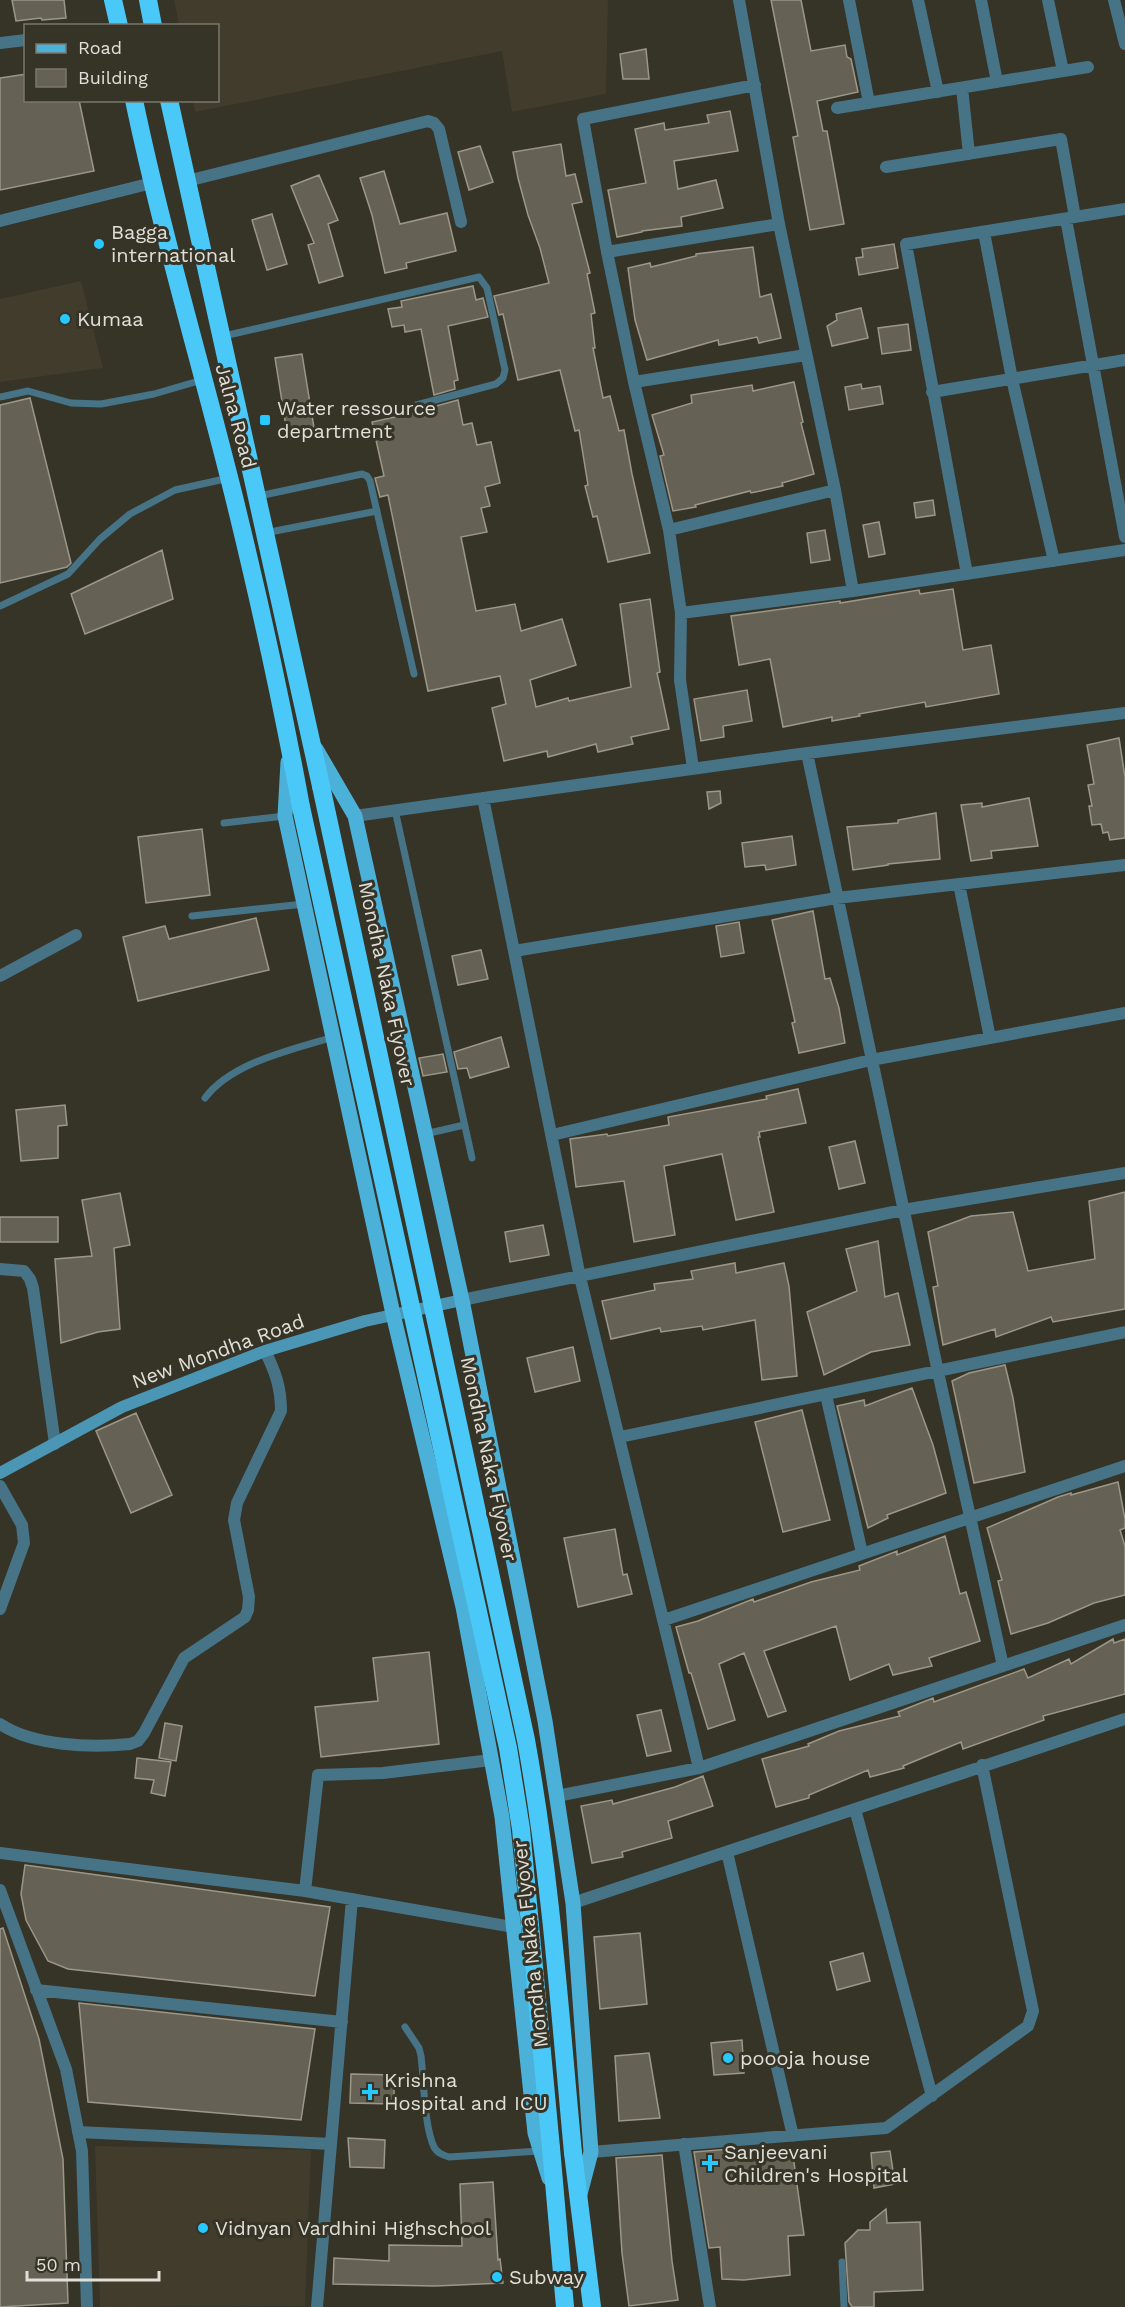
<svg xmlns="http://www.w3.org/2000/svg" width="1125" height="2307" font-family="'Work Sans',sans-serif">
<rect width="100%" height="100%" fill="#363327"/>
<path fill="#413c2b" d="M174,0H608L606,94L512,112L502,51L195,112L193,101L218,100V26L179,25Z
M81,281L103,368L0,382V299Z
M95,2146L311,2150L305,2306L100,2307Z"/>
<path fill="#656154" stroke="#9b9789" stroke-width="1.5" d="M12,0H64L66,18L42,20L41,18L16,21Z
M771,0H801L811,51L845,45L847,57L851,59L858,92L817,101L823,131H827L844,224L810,230L793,137L798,136Z
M646,49L649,79H623L620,54Z
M26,74V100H79L94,171L0,190V78Z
M730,111L738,151L674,161L678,189L716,180L723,208L681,217L682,226L642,231V232L617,237L608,190L646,183L635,129L664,123L665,130L709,123L707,115Z
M561,144L566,176L575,174L582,202L572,204L590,273L587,274L595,313L591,314L595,348H593L603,398L610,396L619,431L624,430L632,474L650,553L608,562L597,516L593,517L585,486L588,485L579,430L575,431L560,370L518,380L503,314L499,315L494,296L549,283L540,248L528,215L518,178L513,152Z
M480,146L493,182L469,190L458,152Z
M384,171L400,224L447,213L456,251L406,263L407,268L385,273L372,215L360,178Z
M319,175L338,220L328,224L343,276L319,283L308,245L314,243L291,186Z
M272,214L287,264L267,270L252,220Z
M894,244L898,268L859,275L856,258L863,257L862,249Z
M753,247L760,297L771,294L781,338L759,343L757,337L719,345L718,340L647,360L635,320L628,268L650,263L651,267L696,256V254Z
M473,286L476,300L483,298L488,317L448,326L458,380L454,381L455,389L434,395L421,329L405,332L404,325L392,327L388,309L402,307L401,301Z
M861,308L868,338L832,346L827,326L837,320L836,314Z
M908,324L911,350L882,354L878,328Z
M302,354L315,434L288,439L275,358Z
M794,382L803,422L801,423L814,474L782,483L783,486L751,493L750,491L695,505L696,507L673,511L660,456L664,455L652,415L692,403L691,395L752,385L753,391Z
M861,384L862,389L880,386L883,404L849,410L845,387Z
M30,398L71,563L67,567L0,583V405Z
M458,400L463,425L472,423L477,445L491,442L500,483L485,487L490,506L481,508L487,532L461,537L476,611L515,604L521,631L562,619L576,665L530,680L536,707L568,698L569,701L631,687L620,604L650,599L660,672L657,673L669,729L631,737L633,744L598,752L596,744L548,757L547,751L504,761L492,708L506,704L500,676L428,691L388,495L380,497L375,478L384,476L372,422L436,408V406Z
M933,500L935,515L916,518L914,503Z
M879,522L885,554L869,557L863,525Z
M825,530L830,560L811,563L807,533Z
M162,550L173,599L85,634L71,594Z
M953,589L963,650L991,645L999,694L926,707L925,702L859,714L860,716L832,721V717L783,727L770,659L739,665L731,616L840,601V603L919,590L920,594Z
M747,690L752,721L723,726L724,737L701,741L694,699Z
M1119,738L1125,777V838L1110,840L1108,832L1103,833L1101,824L1092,825L1089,806H1092L1088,785L1094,784L1087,745Z
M720,791L721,803L709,809L707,792Z
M1029,798L1038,846L991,851L992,858L971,861L961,805L982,803V807Z
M936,813L940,859L888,864V865L853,870L847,827L898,823V820Z
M202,829L210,895L146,903L138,837Z
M792,836L796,865L766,870L765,865L745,867L742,843Z
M813,911L825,979L830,978L839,1008L845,1043L799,1053L792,1023L795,1022L772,920Z
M256,918L269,970L138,1001L123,937L165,926L169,939Z
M739,922L744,953L721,957L716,926Z
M481,950L488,979L458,985L452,956Z
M501,1037L509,1067L470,1078L467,1068L458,1069L454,1052Z
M443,1054L447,1072L423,1076L419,1058Z
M798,1089L806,1123L759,1132L760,1137H758L774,1212L736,1220L722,1154L664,1166L675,1235L634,1242L624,1181L576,1187L570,1139L607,1134L608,1136L669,1125L668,1117L767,1099L766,1096Z
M65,1105L67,1125L58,1126V1158L21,1161L16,1110Z
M855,1141L865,1183L839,1189L829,1147Z
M1125,1192V1309L1053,1322L1051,1317L996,1337L995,1329L943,1345L933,1287L938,1286L928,1232L971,1216L1013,1212L1028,1271L1095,1259L1089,1201Z
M120,1193L130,1245L114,1248L120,1329L98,1332L61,1343L55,1259L92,1256L82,1200Z
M0,1217H58V1242H0Z
M543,1225L549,1255L510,1262L505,1232Z
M878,1241L885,1297L898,1293L910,1345L871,1352L824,1375L807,1312L857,1291L846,1249Z
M735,1263L736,1273L784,1263L789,1286L797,1376L762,1380L755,1320L703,1330L702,1326L661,1332L660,1328L611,1339L602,1301L655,1290L654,1284L693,1279L691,1271Z
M573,1347L580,1381L535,1392L527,1358Z
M1005,1365L1013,1398L1025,1472L974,1483L952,1381L969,1373Z
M912,1388L933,1445L946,1493L887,1515L888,1518L868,1528L837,1406L864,1400L865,1406Z
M802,1410L830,1520L783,1532L755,1422Z
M136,1413L172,1495L131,1513L96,1431Z
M1118,1482L1125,1519V1528L1120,1530L1125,1546V1595L1094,1603L1048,1623L1011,1634L998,1581L1002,1580L987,1528L1058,1497L1071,1493V1495Z
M615,1529L623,1575L627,1574L632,1594L578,1607L564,1538Z
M945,1536L960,1594L966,1592L980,1641L929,1658L932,1666L893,1675L889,1664L850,1680L836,1626L764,1651L786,1711L768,1717L744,1653L719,1664L735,1720L708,1729L691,1673H689L676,1627L698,1621L753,1599L754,1602L811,1582L860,1570L859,1566L897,1551V1555Z
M1113,1639L1114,1643L1125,1639V1694L1043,1716L1044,1720L963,1749L961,1742L903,1766L904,1768L870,1777L868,1770L809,1795V1798L776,1807L762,1759L809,1746L808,1744L839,1731L900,1716L898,1712L933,1698L934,1702L1024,1669L1028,1678L1069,1659L1071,1664Z
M429,1652L439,1744L321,1757L315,1707L378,1701L373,1658Z
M661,1710L671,1751L647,1756L637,1715Z
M165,1723L182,1726L176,1761L159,1758Z
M137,1758L171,1762L165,1796L151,1793L154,1780L135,1778Z
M703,1776L713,1806L668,1821L672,1838L622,1852L623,1857L592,1863L581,1806L612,1800L613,1804L675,1787Z
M25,1865L330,1907L315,1996L68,1969L48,1961L26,1920L21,1894Z
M3,1928L39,2039L63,2159L68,2303L0,2307V1929Z
M640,1933L647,2004L600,2009L594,1937Z
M863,1953L870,1981L837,1990L830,1962Z
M79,2003L315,2029L301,2120L88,2102Z
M742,2040L744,2073L714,2075L711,2043Z
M649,2053L660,2118L619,2121L615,2056Z
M351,2074L394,2075V2104L350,2103Z
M348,2138L385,2140L384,2168L350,2167Z
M792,2148L804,2235L788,2236L790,2275L744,2280L722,2279L720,2247L709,2248L694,2152L731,2149L732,2156Z
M890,2151L895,2184L874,2188L871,2153Z
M662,2155L672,2261L678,2300L629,2306L622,2253L616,2158Z
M493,2182L498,2260L500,2259L503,2283L435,2286L333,2284L334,2258L389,2261V2245L462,2246L460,2184Z
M886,2209L887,2223L920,2222L923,2290L874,2292V2307H852L849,2302L845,2243L858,2230H870V2222Z"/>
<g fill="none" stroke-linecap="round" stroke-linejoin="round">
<path stroke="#467386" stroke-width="7" d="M224,336L479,277L487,288L505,370L503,378L496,384L386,413
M0,397L28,391L71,403L101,404L154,394L202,380
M259,496L362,474L367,476L370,481L414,674
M265,533L377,511
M0,606L68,574L100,539L130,514L175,490L229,478
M395,810L472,1158
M224,823L285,816
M192,916L304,904
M205,1098C232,1062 292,1050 333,1037
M425,1134L464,1125
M405,2027L419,2048L421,2056C424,2080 424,2126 434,2147C437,2153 443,2155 449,2157L540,2151
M842,2262L844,2307"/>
<path stroke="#467386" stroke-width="12" d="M739,0L779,224L835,490L853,591
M849,0L869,103
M918,0L938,92
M981,0L997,82
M1048,0L1063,71
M1114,0L1125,44
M0,43L26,40
M962,88L969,154
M837,108L1088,67
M886,167L1061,139L1075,217
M187,181L428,121L434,123L439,129L461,222
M1066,219L1125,537
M0,221L152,183
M984,232L1012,379L1054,561
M607,252L779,224
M634,382L806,355
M932,392L1125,360
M669,530L835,490
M967,574L906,244L1125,209
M681,613L853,591L1125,550
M807,753L938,1372L1003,1666
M693,768L680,680L681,613L669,530L634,382L607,252L583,119L755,85
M483,798L580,1277L699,1768
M355,816L792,755L1125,713
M959,884L990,1038
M514,951L837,898L1125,865
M0,976L76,935
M552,1135L871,1060L1125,1013
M0,1269L24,1271L30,1279L33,1288L55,1444
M462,1300L903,1210L1125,1173
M826,1395L862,1553
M620,1437L1125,1332
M0,1486L22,1525L24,1543L0,1609
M664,1620L1125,1466
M0,1724C33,1746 91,1748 130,1744L138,1741L144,1733L184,1658L245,1617L248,1610L249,1597L234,1520L237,1503L281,1411C281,1387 275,1371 265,1351
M557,1796L699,1768L1125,1625
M855,1809L932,2096
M727,1852L793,2136
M0,1853L305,1891L513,1927
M0,1890L66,2069L82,2151L87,2307
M305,1891L318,1775L383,1773L491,1760
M573,1903L1125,1719
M36,1990L342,2022
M78,2132L331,2144
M684,2144L710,2307
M591,2152L886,2128L1028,2026L1033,2011L982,1765
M317,2307L352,1899"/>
<path stroke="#4b96b4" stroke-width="12" d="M0,1473L122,1407L265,1351L365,1321L462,1300"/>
<path stroke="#4cb1d8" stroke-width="15" d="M316,749L355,816L462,1300L545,1721L573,1903L591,2152L580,2194
M288,762L285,816L393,1314L463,1607L502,1817L535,2133L549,2178"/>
<path stroke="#4ac9f9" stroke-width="18" d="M113,0L119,26
M148,0L153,26
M134,100C162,234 201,364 234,497C259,599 282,703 301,807
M169,100L321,786
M551,2148L565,2307
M573,2153L592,2307"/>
<path stroke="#4ac9f9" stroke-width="18" d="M321,786L526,1740C551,1877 560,2015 573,2153
M301,807L508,1748L521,1829L551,2148"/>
</g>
<g fill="#27c8ff" stroke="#363327" stroke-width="2">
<circle cx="99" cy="244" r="6"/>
<circle cx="65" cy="319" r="6"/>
<rect x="259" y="414" width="12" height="12" rx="3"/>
<circle cx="728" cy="2058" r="6"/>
<path d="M367 2083h6v6h6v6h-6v6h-6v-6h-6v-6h6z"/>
<path d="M707 2154h6v6h6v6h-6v6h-6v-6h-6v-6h6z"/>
<circle cx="203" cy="2228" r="6"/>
<circle cx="497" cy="2277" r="6"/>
</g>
<g text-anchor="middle" stroke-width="6" stroke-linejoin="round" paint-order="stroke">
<g font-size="20" fill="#e1dfd7" stroke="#363327" text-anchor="start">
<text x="111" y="239">Bagga<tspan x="111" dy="23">international</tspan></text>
<text x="77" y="326">Kumaa</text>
<text x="277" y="415">Water ressource<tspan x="277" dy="23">department</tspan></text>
<text x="740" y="2065">poooja house</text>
<text x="384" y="2087">Krishna<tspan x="384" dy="23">Hospital and ICU</tspan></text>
<text x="724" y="2159">Sanjeevani<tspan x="724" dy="23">Children's Hospital</tspan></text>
<text x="215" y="2235">Vidnyan Vardhini Highschool</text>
<text x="509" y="2284">Subway</text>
</g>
<g font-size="20" fill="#e1dfd7" stroke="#363327">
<text transform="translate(236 416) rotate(75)" y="7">Jalna Road</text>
<text transform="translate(387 984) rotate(78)" y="7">Mondha Naka Flyover</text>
<text transform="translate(218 1351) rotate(-20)" y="7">New Mondha Road</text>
<text transform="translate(489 1459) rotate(78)" y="7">Mondha Naka Flyover</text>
<text transform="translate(530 1944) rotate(-96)" y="7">Mondha Naka Flyover</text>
</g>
</g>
<rect x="24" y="24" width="195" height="78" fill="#363327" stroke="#7a786d" stroke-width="1.5"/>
<rect x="36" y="44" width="30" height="9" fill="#4cb1d8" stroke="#7a786d" stroke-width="1.5"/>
<text x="78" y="54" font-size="18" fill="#e1dfd7">Road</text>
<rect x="36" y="69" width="30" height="18" fill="#656154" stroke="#7a786d" stroke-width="1.5"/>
<text x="78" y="84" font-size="18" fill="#e1dfd7">Building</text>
<path d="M27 2271v9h132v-9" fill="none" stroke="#e1dfd7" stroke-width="3"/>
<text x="36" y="2271" font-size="18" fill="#e1dfd7" stroke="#363327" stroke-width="4.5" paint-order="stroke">50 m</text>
</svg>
